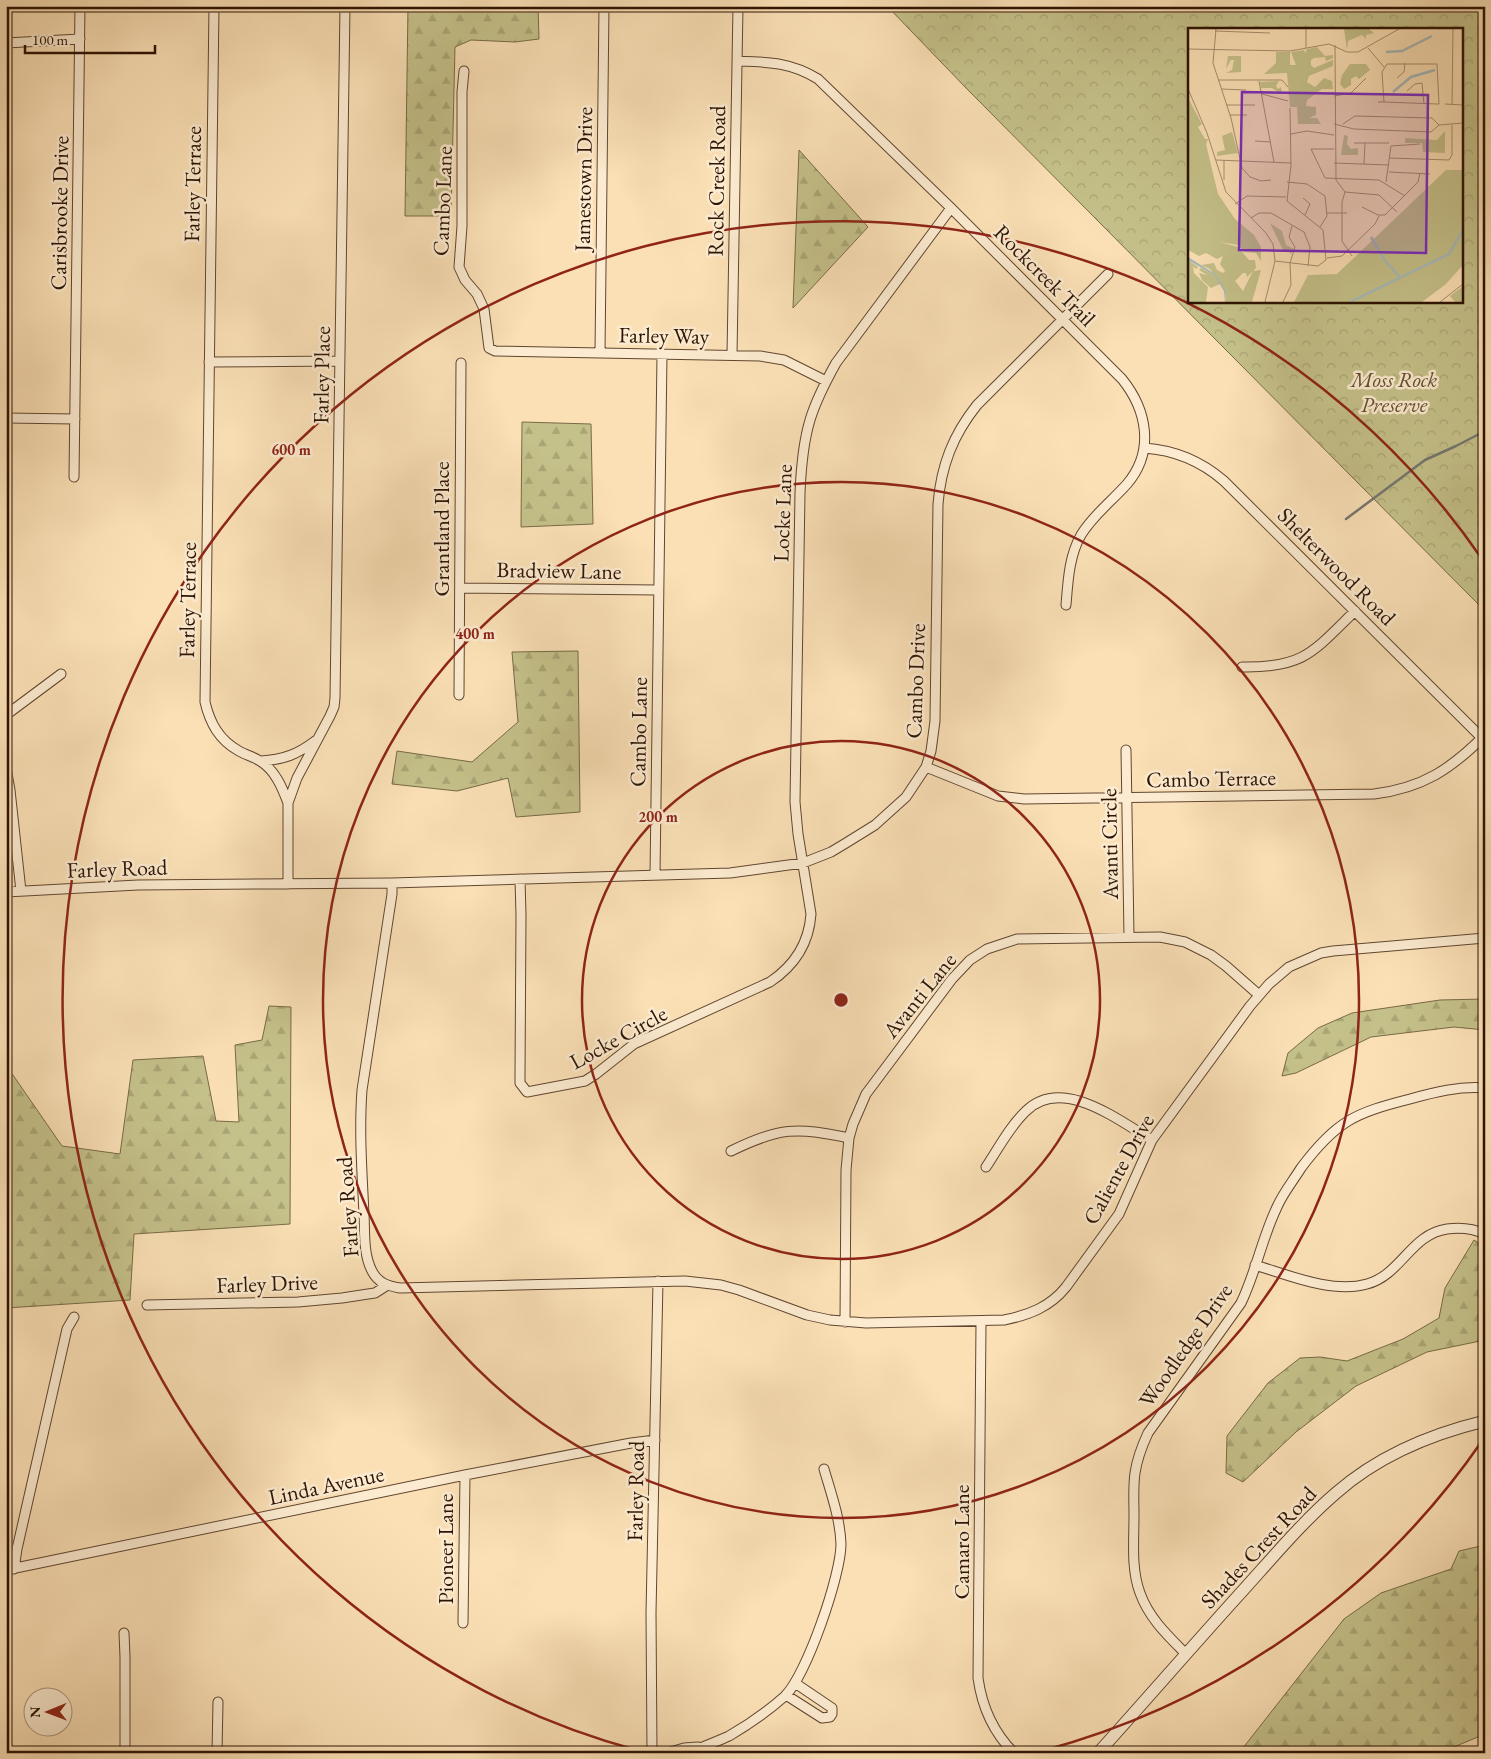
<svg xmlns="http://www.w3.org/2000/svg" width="1491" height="1759" font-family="'EB Garamond',serif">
<defs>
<pattern id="forest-firs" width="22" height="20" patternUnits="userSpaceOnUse" patternTransform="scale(1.25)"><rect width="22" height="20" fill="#c5c18a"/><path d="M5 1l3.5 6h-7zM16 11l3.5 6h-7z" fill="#a9a575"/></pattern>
<pattern id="park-crowns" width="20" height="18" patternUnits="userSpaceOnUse" patternTransform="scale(1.25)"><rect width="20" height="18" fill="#c5c18a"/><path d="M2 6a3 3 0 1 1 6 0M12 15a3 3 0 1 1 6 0" fill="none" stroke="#a9a575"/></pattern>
</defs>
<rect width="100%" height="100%" fill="#fbe0b6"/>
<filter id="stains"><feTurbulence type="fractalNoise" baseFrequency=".004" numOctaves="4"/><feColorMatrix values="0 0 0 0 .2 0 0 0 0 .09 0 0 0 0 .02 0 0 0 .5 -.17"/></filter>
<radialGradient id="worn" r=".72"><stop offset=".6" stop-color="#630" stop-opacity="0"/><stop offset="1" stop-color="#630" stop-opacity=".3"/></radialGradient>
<path fill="url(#forest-firs)" stroke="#786a46" d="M408,6H538L539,39L515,42L471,40L455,47L451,216H405Z
M799,150L868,227L793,308Z
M522,422L591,424L593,524L521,527Z
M578,651L580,812L516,817L508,778L457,791L392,784L397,751L472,762L518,722L512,652Z
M1485,999V1030L1454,1027L1371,1037L1296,1073L1282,1076L1288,1053L1318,1028L1352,1013L1440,1000Z
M269,1006L291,1007L290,1224L134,1234L130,1300L6,1308V1065L62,1146L120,1154L133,1060L203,1056L216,1121L239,1122L235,1045L262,1040Z
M1474,1240L1485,1247V1305L1480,1310L1485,1315V1340L1427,1352L1356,1386L1296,1432L1243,1482L1226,1473L1227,1436L1268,1383L1300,1358L1320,1357L1347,1361L1403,1339L1439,1318L1445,1288Z
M1485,1545V1734L1449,1749L1446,1753H1239L1344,1619L1381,1593L1451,1569L1459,1551Z"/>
<path fill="url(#park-crowns)" stroke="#786a46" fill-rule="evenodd" d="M887,6H1485V611L968,90ZM1190,29H1462V301H1190Z"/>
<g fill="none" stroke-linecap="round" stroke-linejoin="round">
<path stroke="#757771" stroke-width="2.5" d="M1346,519L1425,460L1456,446L1485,431"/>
<defs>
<path id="minor" d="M214,6L205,702C210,723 219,740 239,751C246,755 254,757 260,761C275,770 282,787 288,803
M6,43L80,39
M737,61C768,62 791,62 818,79L951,208L1122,379C1147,410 1155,451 1127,484C1112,501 1093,515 1081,535C1069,556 1068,581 1066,605
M464,71L462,92V226L459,267L465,280L477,294L484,309L489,348L495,351L760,356L784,360L826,381
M600,353L604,6
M732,355L738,6
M209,362L339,361
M6,418L75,419
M1144,448C1174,450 1201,461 1224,481L1485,741
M74,477L80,6
M460,588L658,590
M1242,667C1304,668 1313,652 1355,611
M459,695L461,363
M6,715L61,674
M1126,750L1129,936
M261,761C283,760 298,754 315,741
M926,767L998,796L1024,799L1374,794C1423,788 1451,769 1485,735
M6,768L10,790L21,891
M655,875L662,355
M520,879L521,915L520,1076V1083L527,1092L585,1081L596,1074L634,1044L770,982C794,966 809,943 811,914L798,834L795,802L800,493C801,469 803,443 810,420C816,400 826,381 836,363L951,208
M392,883V894L362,1090C359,1131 362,1172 364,1214C365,1232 363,1254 372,1271C378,1283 388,1286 400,1288L685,1281L721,1285L739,1290L807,1315L830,1320L866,1323L1004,1320C1029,1315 1050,1307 1066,1287L1119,1214L1152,1140L1250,1006L1269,984L1289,967L1321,953L1333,951L1485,938
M288,884V803L297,778L330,716L334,707L335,698L345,6
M6,892L138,885L392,883L730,873L803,863L831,852L846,843L875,825L906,797L926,767L931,751L935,721L938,504C941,466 953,435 977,405L1108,274
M731,1151C780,1127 796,1127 849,1138
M986,1167C998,1149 1010,1126 1026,1111C1062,1075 1119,1121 1152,1140
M1255,1265C1288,1275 1333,1294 1367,1284C1401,1275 1411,1234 1447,1229C1461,1227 1472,1228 1485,1234
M147,1305L298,1302L342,1298L368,1294L375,1293L386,1286
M845,1322L846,1170L849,1138L853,1124L866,1094L952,979L970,960L987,949L1017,939L1160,937L1185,942L1211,955L1226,966L1259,995
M981,1322L978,1678C982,1707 993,1732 1014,1753
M14,1569L17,1549L67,1329L74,1317
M6,1570L465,1475L631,1443L655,1440
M463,1623L465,1475
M124,1633L125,1657V1753
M1186,1654C1167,1635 1149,1618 1140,1593C1131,1569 1134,1541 1134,1516C1134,1502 1133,1487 1135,1473C1137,1459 1142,1446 1148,1433L1241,1303C1256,1272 1262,1238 1277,1207C1283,1193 1293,1181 1301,1168C1336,1121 1355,1113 1410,1099C1435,1092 1459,1086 1485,1088
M786,1695L822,1718L830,1717L832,1714V1708L795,1683
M217,1753L218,1702
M652,1753L651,1613L658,1281
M667,1753L684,1748L698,1747
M690,1753C703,1746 716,1742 729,1736C748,1725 768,1711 785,1696C807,1674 841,1575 841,1544C840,1518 831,1493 824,1469"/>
<path id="tertiary" d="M1098,1753C1145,1701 1190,1649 1237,1597C1269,1562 1300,1524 1336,1493C1378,1456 1431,1434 1485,1421"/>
</defs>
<use href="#minor" stroke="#604630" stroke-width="11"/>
<use href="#tertiary" stroke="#604630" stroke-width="13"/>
<use href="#minor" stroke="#fcebd0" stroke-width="9"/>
<use href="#tertiary" stroke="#fcebd0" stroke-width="11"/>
</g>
<g fill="none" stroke="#8f2418" stroke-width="2.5">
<circle cx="841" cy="1000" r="259"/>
<circle cx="841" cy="1000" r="518"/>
<path d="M1482 1441A778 778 0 0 1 1042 1751M640 1751A778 778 0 1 1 1482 559"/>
</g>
<g text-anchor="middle" stroke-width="5" stroke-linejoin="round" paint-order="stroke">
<g font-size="22" fill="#2c1303" stroke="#fcebd0">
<text transform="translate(583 179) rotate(-89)" y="8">Jamestown Drive</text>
<text transform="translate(716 181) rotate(-89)" y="8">Rock Creek Road</text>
<text transform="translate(192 184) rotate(-89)" y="8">Farley Terrace</text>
<text transform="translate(442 201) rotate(-88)" y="8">Cambo Lane</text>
<text transform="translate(59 213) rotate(-89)" y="8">Carisbrooke Drive</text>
<text transform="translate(1045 275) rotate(45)" y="8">Rockcreek Trail</text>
<text transform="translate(664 335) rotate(1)" y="8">Farley Way</text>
<text transform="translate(321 375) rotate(-89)" y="8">Farley Place</text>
<text transform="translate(782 513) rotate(-88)" y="8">Locke Lane</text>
<text transform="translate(441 529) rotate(-90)" y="8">Grantland Place</text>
<text transform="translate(1337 566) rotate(45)" y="8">Shelterwood Road</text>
<text transform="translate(559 570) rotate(1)" y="8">Bradview Lane</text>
<text transform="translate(187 600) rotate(-89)" y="8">Farley Terrace</text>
<text transform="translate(915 681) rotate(-88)" y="8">Cambo Drive</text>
<text transform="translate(638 732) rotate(-89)" y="8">Cambo Lane</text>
<text transform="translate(1211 778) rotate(-1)" y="8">Cambo Terrace</text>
<text transform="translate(1109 844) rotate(-91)" y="8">Avanti Circle</text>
<text transform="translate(117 868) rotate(-2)" y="8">Farley Road</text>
<text transform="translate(919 995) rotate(-51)" y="8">Avanti Lane</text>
<text transform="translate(618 1037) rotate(-29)" y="8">Locke Circle</text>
<text transform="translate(1118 1169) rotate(-61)" y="8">Caliente Drive</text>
<text transform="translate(347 1207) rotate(-94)" y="8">Farley Road</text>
<text transform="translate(267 1283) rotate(-2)" y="8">Farley Drive</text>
<text transform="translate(1185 1345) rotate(-55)" y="8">Woodledge Drive</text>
<text transform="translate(326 1485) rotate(-12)" y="8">Linda Avenue</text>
<text transform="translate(635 1491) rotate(-89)" y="8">Farley Road</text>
<text transform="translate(961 1542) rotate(-90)" y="8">Camaro Lane</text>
<text transform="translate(1258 1547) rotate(-47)" y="8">Shades Crest Road</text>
<text transform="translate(445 1549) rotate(-90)" y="8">Pioneer Lane</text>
</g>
<g font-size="22" font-style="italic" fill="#625032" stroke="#fcebd0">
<text x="1394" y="387">Moss Rock<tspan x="1394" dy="25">Preserve</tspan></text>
</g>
</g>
<g transform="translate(1188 28)">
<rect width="275" height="275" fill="#fbe0b6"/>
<path d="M275,258V274H267L262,268Z" fill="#c5c18a"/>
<path d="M156,1H181L186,5L178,7V11L174,7L160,13L159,22ZM129,19L137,28L145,27V30L138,33L137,29L126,30L123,32V37L126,40L145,32V38L121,48L119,54L127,59L136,50L144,53L145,61H134L119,72L118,78L128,79V87L121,90H129L133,96H110L109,79H102L99,45L76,46L88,35V24H102V37H108L103,24L116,22L117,25L119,21ZM40,28H53V44L38,45L44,42L46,32H43L38,41ZM162,36H178L182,42L171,51L168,48L163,51V57L156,61L152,56L154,47ZM91,53L88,58L90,61L93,59L94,64H90L84,60H73L72,54ZM0,70L14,96L10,99L17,111H20L18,116L30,166L47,191L66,207L73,219V233L68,225L56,224L50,217L32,214L50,219L61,232H67L68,240L59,249L58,245H55L47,253L55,263L65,243L73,242L64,274H37L38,263L22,241L13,237L26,235L29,242L35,245L37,243L32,236L35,228L29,231L18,225L11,228L0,222ZM257,103V125L235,124L234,115H217V110L249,112ZM44,104L50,125L29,128V124L37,122L34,108ZM156,107L160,108L159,116L163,121L170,120V127H153ZM82,195L94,203L98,217L106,221L103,226L99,222L96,224ZM0,232L10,239L8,241L5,238L6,245L20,259L18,274H0ZM13,240L26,247L32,256L23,260L14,252L11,245L19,247L11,242Z" fill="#c5c18a"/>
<path d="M258,142H275V237L258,256L234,274H106L120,247L149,246Z" fill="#c5c18a"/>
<path d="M0,229L27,246L38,263L37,274L36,263L26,247L0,232Z" fill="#a6babb"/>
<path fill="none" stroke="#a6babb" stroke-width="2.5" d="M198,24L214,23L244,8M205,64L223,49L247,42M183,209L197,233L213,250M162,274L261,226L275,202"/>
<path fill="none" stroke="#a88e6e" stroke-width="1" d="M28,1L25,35L43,90L54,140L62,149L73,153L83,152M118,1V20M27,3L82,5M147,17L148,152L157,164L191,167L209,184M180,20L196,39M0,21L102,23L141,16L159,24H170L211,1M209,50L216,44L217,35M30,52H94L100,59M71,53L86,134M0,61L19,105L38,164L78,205L85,216L87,233L77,274M33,61L58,62M219,63L227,56L234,55L236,76M74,66L100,73M146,68L163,65L178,50M190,74H196L249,76H251L249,36H199L194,44L196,74M257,76L275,77M264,76L265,1M38,77H67M42,87H59M146,96L166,101L243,104L251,97M155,96L167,88L244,90L251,97M251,97L275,95M103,106L119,103L146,107M67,113L83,114M166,115H201M146,121H123L137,150L191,152L217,168M202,130L261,132L264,127V97M28,132L103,135M146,135L201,137M176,136L177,115M201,144L242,146M36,152V132M99,154L119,156L137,168L139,188L132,199M198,154L203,118L232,116M157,164L154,174V213L164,228M115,170L122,176L117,187M47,176L59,168L98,169M174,179L190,187H197L230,154L232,145M139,185H159M63,190L71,185H83L116,204L122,219L120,238M139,230L154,228L187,196L191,188M87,233L130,238L138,232L135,202L99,173L103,137L102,80M95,274L103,257L102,235L107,219L101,209L104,198M252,274L275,256"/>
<path fill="#7b2cbf" fill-opacity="0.15" stroke="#7b2cbf" stroke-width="2.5" d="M54,64L240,67L238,225L51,222Z"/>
<rect width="275" height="275" fill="none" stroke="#2c1303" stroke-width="2.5"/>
</g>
<circle cx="841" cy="1000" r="8" fill="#8f2418" stroke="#fcebd0" stroke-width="2.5"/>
<g font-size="15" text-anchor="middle" font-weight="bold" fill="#8f2418" stroke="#fcebd0" stroke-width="5" stroke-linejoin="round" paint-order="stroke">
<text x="291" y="455">600 m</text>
<text x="475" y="639">400 m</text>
<text x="658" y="822">200 m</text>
</g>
<rect width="1491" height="1759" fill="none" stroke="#fbe0b6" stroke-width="25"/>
<rect x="8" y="8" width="1476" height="1744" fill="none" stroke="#2c1303" stroke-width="2.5"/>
<rect x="12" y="12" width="1466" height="1734" fill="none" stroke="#2c1303"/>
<g transform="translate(48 1712) rotate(269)"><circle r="24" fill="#fcebd0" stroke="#a9957e"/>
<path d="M0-4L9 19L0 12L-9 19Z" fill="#8f2418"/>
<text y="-8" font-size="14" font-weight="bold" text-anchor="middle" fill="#2c1303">N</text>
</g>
<path d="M25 45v8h130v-8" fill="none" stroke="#2c1303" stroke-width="2.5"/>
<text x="32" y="45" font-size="15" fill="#2c1303" stroke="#fcebd0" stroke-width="4" paint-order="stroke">100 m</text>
<rect width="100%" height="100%" filter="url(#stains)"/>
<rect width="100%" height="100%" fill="url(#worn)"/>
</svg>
